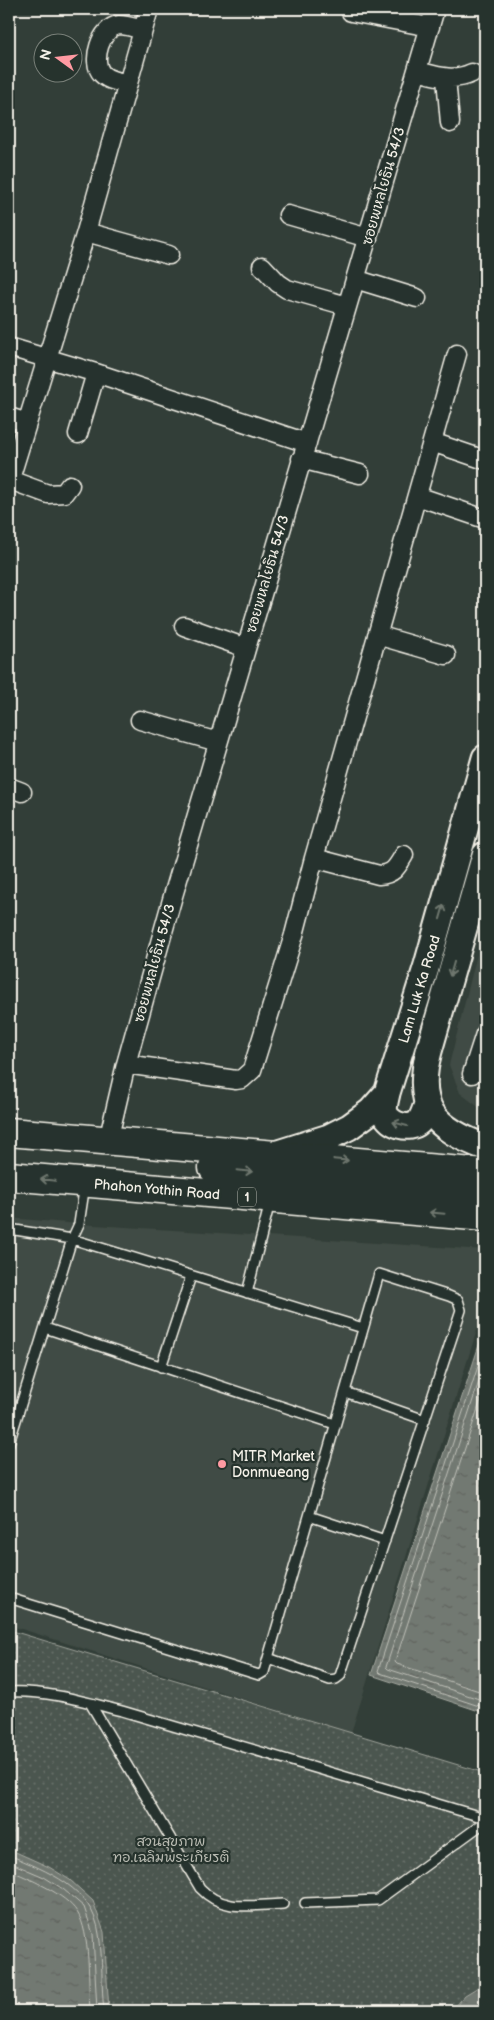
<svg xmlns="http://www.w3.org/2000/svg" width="494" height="2020" font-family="'Balsamiq Sans','Playpen Sans Thai',sans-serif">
<defs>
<pattern id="park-dots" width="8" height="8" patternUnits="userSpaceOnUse" patternTransform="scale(1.25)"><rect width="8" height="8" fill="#4c564f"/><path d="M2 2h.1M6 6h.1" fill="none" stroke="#666f68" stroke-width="1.8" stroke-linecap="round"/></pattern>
<pattern id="water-ripples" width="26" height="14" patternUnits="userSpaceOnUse" patternTransform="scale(1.25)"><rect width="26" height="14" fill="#727972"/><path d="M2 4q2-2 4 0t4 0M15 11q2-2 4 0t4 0" fill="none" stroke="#60635e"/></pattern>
</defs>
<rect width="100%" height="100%" fill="#323e38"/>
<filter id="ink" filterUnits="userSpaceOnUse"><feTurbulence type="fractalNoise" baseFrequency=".02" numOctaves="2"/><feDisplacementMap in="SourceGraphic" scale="10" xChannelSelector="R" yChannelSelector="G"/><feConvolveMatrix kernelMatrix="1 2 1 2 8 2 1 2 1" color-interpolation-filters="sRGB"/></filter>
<g filter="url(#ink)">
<path fill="#404b44" d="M485,923V1112L460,1093L449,1065Z
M9,1218L79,1224L485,1250V1304L351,1733L9,1625Z"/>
<path fill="url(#park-dots)" stroke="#a0a49c" d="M9,1630L485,1773V2011H9Z"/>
<path fill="url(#water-ripples)" stroke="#a6a9a1" d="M481,1339L485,1341V1713L371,1675Z
M9,1849L49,1867L70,1880L93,1901L104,1932L109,2011H9Z
M485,1983V2011H452L465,1995Z"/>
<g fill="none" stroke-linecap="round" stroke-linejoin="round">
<path stroke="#c0c1b9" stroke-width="1" d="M485,1345L378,1671L380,1673L485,1708
M485,1363L386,1667L388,1669L485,1701
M485,1387L395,1662L397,1664L485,1693
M9,1855C47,1871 93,1888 99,1934C103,1959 101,1986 104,2011
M9,1862L44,1877L63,1889L84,1907L93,1934L97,2011
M9,1870C28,1878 66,1894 77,1912C91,1933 88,1985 90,2011"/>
<defs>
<path id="service" d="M9,1229L72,1239L363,1328
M247,1293L270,1202
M45,1328L335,1424
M161,1367L191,1276
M345,1392L425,1420
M9,1443L72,1239L79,1224L85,1184
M309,1516L385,1541
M9,1598L259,1675L264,1672L268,1658L379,1274L449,1296L458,1300L461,1310L340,1676L336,1679L330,1680L268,1658
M9,1692C46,1690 86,1702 122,1711L485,1818
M90,1703L200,1888C223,1913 252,1905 283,1904
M305,1903L378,1900L485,1822"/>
<path id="minor" d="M351,12L430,27
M417,71C437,76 453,82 472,73
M446,78L450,123
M128,83C119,82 109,81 102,74C90,62 101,27 119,25C126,25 136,28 143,30
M288,215L368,238
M86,232L169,255
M262,266L278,283L287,289L347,306
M355,279L417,298
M9,347L96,373L307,443
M9,417L27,423
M78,434L96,373
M432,442L485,460
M301,459L360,474
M10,480L48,494L64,493L70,485
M9,482L86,232L149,9
M417,496L485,519
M184,626L246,648
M377,635L446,655
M140,720L218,742
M9,787L22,792
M314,858L379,875C394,874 397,867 404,855
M126,1064L236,1080L242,1079L252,1070L294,935L314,858L457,354
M472,1074L485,1034
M108,1141L126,1064L173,896L435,9"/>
<path id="secondary" d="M485,855L429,1051C414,1108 434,1128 485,1147
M387,1093C386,1099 383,1106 385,1113C390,1125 409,1131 419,1122C423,1117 425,1110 427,1104
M275,1154L329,1137L349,1127L371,1111L387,1093L427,965L485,758"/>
<path id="primary" d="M9,1132L485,1173
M213,1168L485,1194
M9,1176L485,1217"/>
</defs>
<use href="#service" stroke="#f4f1e8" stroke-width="12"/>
<use href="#minor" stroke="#f4f1e8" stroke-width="21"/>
<use href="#secondary" stroke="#f4f1e8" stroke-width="29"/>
<use href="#primary" stroke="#f4f1e8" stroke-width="31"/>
<use href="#service" stroke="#26332d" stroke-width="9"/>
<use href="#minor" stroke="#26332d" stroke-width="18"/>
<use href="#secondary" stroke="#26332d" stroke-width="25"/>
<use href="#primary" stroke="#26332d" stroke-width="28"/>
</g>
<defs><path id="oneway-shaft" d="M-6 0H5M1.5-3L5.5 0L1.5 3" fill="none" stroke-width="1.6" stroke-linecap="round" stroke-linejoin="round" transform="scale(1.25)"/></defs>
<g stroke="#6e766e">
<use href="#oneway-shaft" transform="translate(442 912) rotate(-74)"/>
<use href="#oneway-shaft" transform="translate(452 969) rotate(106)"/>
<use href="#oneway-shaft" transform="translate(400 1124) rotate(-165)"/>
<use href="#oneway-shaft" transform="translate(341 1160) rotate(5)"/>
<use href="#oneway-shaft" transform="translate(245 1171) rotate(6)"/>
<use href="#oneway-shaft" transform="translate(48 1180) rotate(-174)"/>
<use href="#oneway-shaft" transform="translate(437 1213) rotate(-175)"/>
</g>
</g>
<circle fill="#ff9aa2" stroke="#26332d" stroke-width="2" cx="222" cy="1464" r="5"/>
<g text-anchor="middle" stroke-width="4.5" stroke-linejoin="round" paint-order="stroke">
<rect fill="#26332d" stroke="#b6b8b0" stroke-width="1" x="238" y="1187.5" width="18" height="19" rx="4"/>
<g font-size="12" font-weight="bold" fill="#f4f1e8">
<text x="247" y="1201">1</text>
</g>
<g font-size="14" fill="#f4f1e8" stroke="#26332d">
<text transform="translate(383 186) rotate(-74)" y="5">ซอยพหลโยธิน 54/3</text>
<text transform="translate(267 574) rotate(-74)" y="5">ซอยพหลโยธิน 54/3</text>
<text transform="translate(154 963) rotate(-75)" y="5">ซอยพหลโยธิน 54/3</text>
<text transform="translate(419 989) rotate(-73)" y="5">Lam Luk Ka Road</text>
<text transform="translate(157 1189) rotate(5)" y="5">Phahon Yothin Road</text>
</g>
<g font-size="14" fill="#f4f1e8" stroke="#26332d" text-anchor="start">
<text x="232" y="1461">MITR Market<tspan x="232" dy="16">Donmueang</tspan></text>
</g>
<g font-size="14" fill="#b9bbb2" stroke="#26332d">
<text x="171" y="1846">สวนสุขภาพ<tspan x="171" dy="16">ทอ.เฉลิมพระเกียรติ</tspan></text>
</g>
</g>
<rect width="494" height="2020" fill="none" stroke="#26332d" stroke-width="30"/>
<rect x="15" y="15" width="464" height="1990" fill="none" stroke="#f4f1e8" stroke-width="2" filter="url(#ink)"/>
<g transform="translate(58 58) rotate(285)"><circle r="24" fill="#26332d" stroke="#787f78"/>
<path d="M0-4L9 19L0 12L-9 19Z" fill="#ff9aa2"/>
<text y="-8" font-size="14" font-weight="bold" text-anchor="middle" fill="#f4f1e8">N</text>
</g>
</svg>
